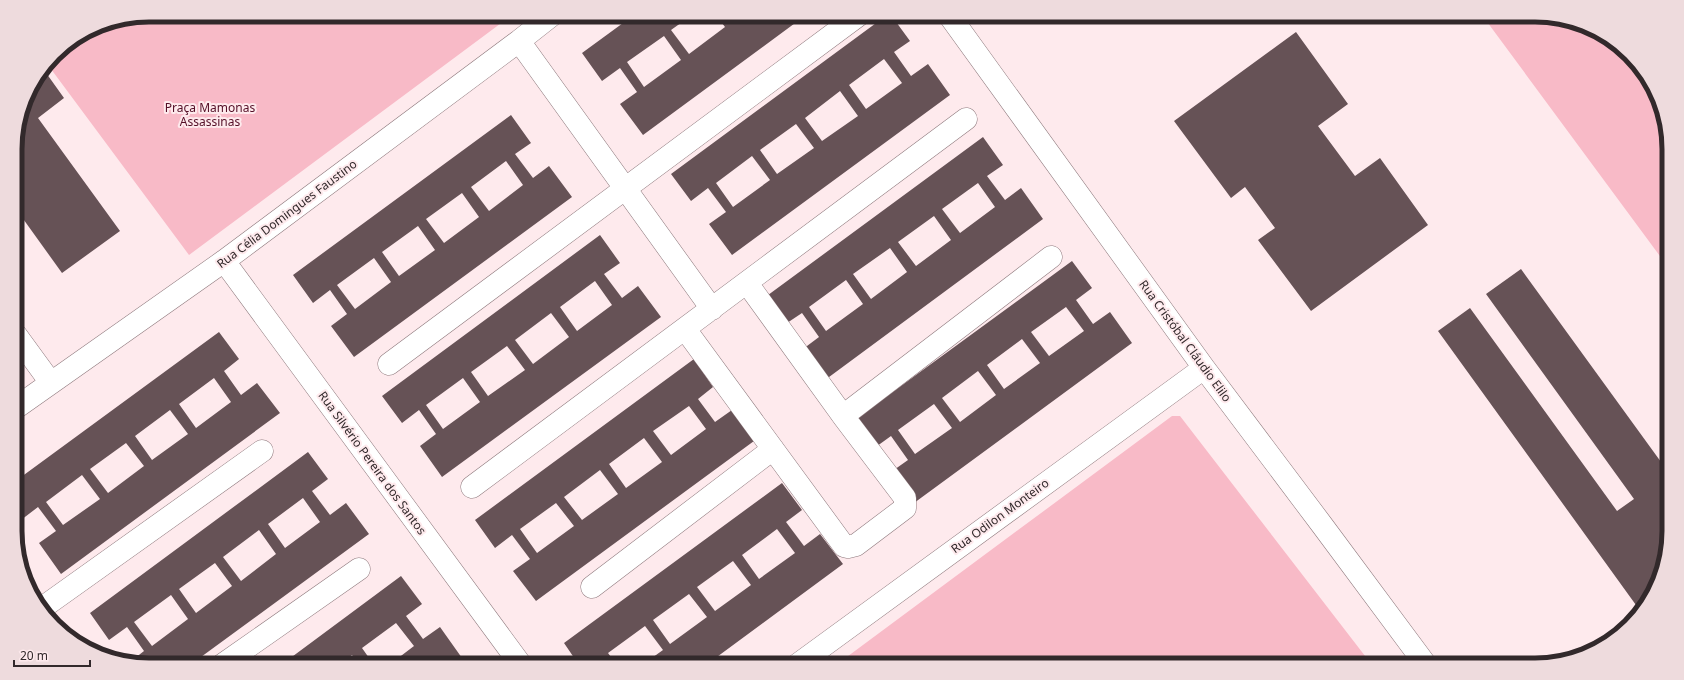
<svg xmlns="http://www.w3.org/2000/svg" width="1684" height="680" font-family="'Noto Sans',sans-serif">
<rect width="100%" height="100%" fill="#feeaed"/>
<path fill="#f8bac7" d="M149,15H512L189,255L48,65L61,48L98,25Z
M1482,15H1535L1578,22L1610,38L1641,67L1668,131V267Z
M1172,416H1180L1372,665H836Z"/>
<path fill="#665256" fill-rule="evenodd" d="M634,15H692L671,30L689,54L725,27L716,15H729L733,21L742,15H806L643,135L620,104L637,92L620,68L602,81L582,53ZM664,36L681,60L644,87L627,62Z
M887,15H891L910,41L894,52L911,76L928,64L950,95L732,255L709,224L726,212L708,188L691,201L671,174ZM884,59L902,83L866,109L849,85ZM840,91L858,116L822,141L805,118ZM796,124L814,148L777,174L760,150ZM752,156L770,180L733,207L716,183Z
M1296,32L1348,104L1318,126L1355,176L1380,158L1428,225L1311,311L1258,240L1275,228L1245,187L1231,198L1174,121Z
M44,70L64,98L38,118L120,231L62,273L16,209L15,140L29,90Z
M511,115L531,143L515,154L533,178L549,166L572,197L354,357L331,326L347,314L330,290L313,303L293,275ZM506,161L523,185L489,211L471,187ZM462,193L479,217L444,243L426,219ZM418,226L435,250L399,276L382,252ZM374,258L391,282L355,309L337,285Z
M983,137L1003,165L987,176L1005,200L1021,188L1043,219L825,380L803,349L819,337L802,313L784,325L764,298ZM978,183L995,207L960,233L942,209ZM934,216L951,240L916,266L898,242ZM890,248L907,272L871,299L853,274ZM846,280L863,304L826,331L809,307Z
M600,235L620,263L604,274L622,298L638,286L661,317L442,477L420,446L436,434L419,410L402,423L382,396ZM595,281L612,305L577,331L560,307ZM551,313L569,337L533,364L515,340ZM507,346L525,370L488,396L471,372ZM463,378L480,402L443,429L426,405Z
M1072,261L1092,288L1076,300L1093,324L1110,312L1132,343L914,503L891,472L908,460L891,436L873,449L853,421ZM1066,307L1084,331L1049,356L1031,332ZM1022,339L1040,363L1004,389L987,365ZM978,371L996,395L960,422L942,398ZM934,404L952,428L915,454L898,430Z
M1521,269L1669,473V531L1662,574L1641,612L1438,331L1470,308L1617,511L1634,499L1486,294Z
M219,332L239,359L224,371L241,395L257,383L280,413L61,574L39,543L56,531L38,507L21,520L17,515V480ZM214,378L231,402L196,428L179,404ZM170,410L188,434L152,460L135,436ZM126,443L144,466L108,493L90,469ZM82,475L100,499L63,525L46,502Z
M694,359L713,387L698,399L715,422L732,410L754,441L536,601L513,571L530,559L512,535L495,548L475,520ZM689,406L706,429L671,455L653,431ZM644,438L662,462L626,488L609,464ZM600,470L618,494L582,520L564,497ZM556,503L574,526L537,553L520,529Z
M308,452L328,479L312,491L330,515L346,503L369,534L190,665H149L130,662L144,651L127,627L109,640L90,613ZM303,498L320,522L285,548L268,524ZM259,530L276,554L241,581L223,557ZM215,563L232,586L196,613L179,589ZM171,595L188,619L152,646L134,622Z
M782,483L802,510L786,522L804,546L820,534L843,564L706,665H642L663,650L645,626L608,653L617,665H606L601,658L592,665H579L564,643ZM777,529L795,553L759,579L742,555ZM733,561L751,585L715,611L697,587ZM689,594L707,617L670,644L653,620Z
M401,576L422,604L406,616L423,639L440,627L462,658L453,665H389L414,646L396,623L362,648L374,665H360L352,655L338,665H281Z"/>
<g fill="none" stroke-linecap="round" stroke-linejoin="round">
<defs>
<path id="minor" d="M949,15L1204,368L1322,525L1426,665
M519,41L712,309
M224,261L521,665
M685,329L844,546L848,547L856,545L905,508V498L843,416L747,283
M16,335L51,383
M389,364L859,15
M17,407L224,261L519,41L552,15
M843,416L1051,257
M472,487L966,119
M592,587L773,449
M42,608L262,451
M222,665L359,569
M797,665L1204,368"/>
</defs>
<use href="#minor" stroke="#8d787c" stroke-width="23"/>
<use href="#minor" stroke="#fff" stroke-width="22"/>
</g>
<g text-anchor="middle" stroke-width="4" stroke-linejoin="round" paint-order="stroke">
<g font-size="12" fill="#540f27" stroke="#feeaed">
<text x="210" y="112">Praça Mamonas<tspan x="210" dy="14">Assassinas</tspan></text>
</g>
<g font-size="12" fill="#32292b" stroke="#feeaed">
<text transform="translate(287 214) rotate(-37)" y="4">Rua Célia Domingues Faustino</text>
<text transform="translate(1185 341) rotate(54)" y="4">Rua Cristóbal Cláudio Elilo</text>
<text transform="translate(372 463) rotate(54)" y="4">Rua Silvério Pereira dos Santos</text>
<text transform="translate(1000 516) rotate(-36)" y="4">Rua Odilon Monteiro</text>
</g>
</g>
<path d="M0 0H1684V680H0ZM149 22H1535A127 127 0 0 1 1662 149V531A127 127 0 0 1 1535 658H149A127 127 0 0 1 22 531V149A127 127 0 0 1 149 22Z" fill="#eedbdd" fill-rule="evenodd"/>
<path fill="none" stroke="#32292b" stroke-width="5" d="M149 22H1535A127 127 0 0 1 1662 149V531A127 127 0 0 1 1535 658H149A127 127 0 0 1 22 531V149A127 127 0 0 1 149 22Z"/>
<path d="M14 660v6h76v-6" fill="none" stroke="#32292b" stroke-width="2"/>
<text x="20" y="660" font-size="12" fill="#32292b" stroke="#feeaed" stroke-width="3" paint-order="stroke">20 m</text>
</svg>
